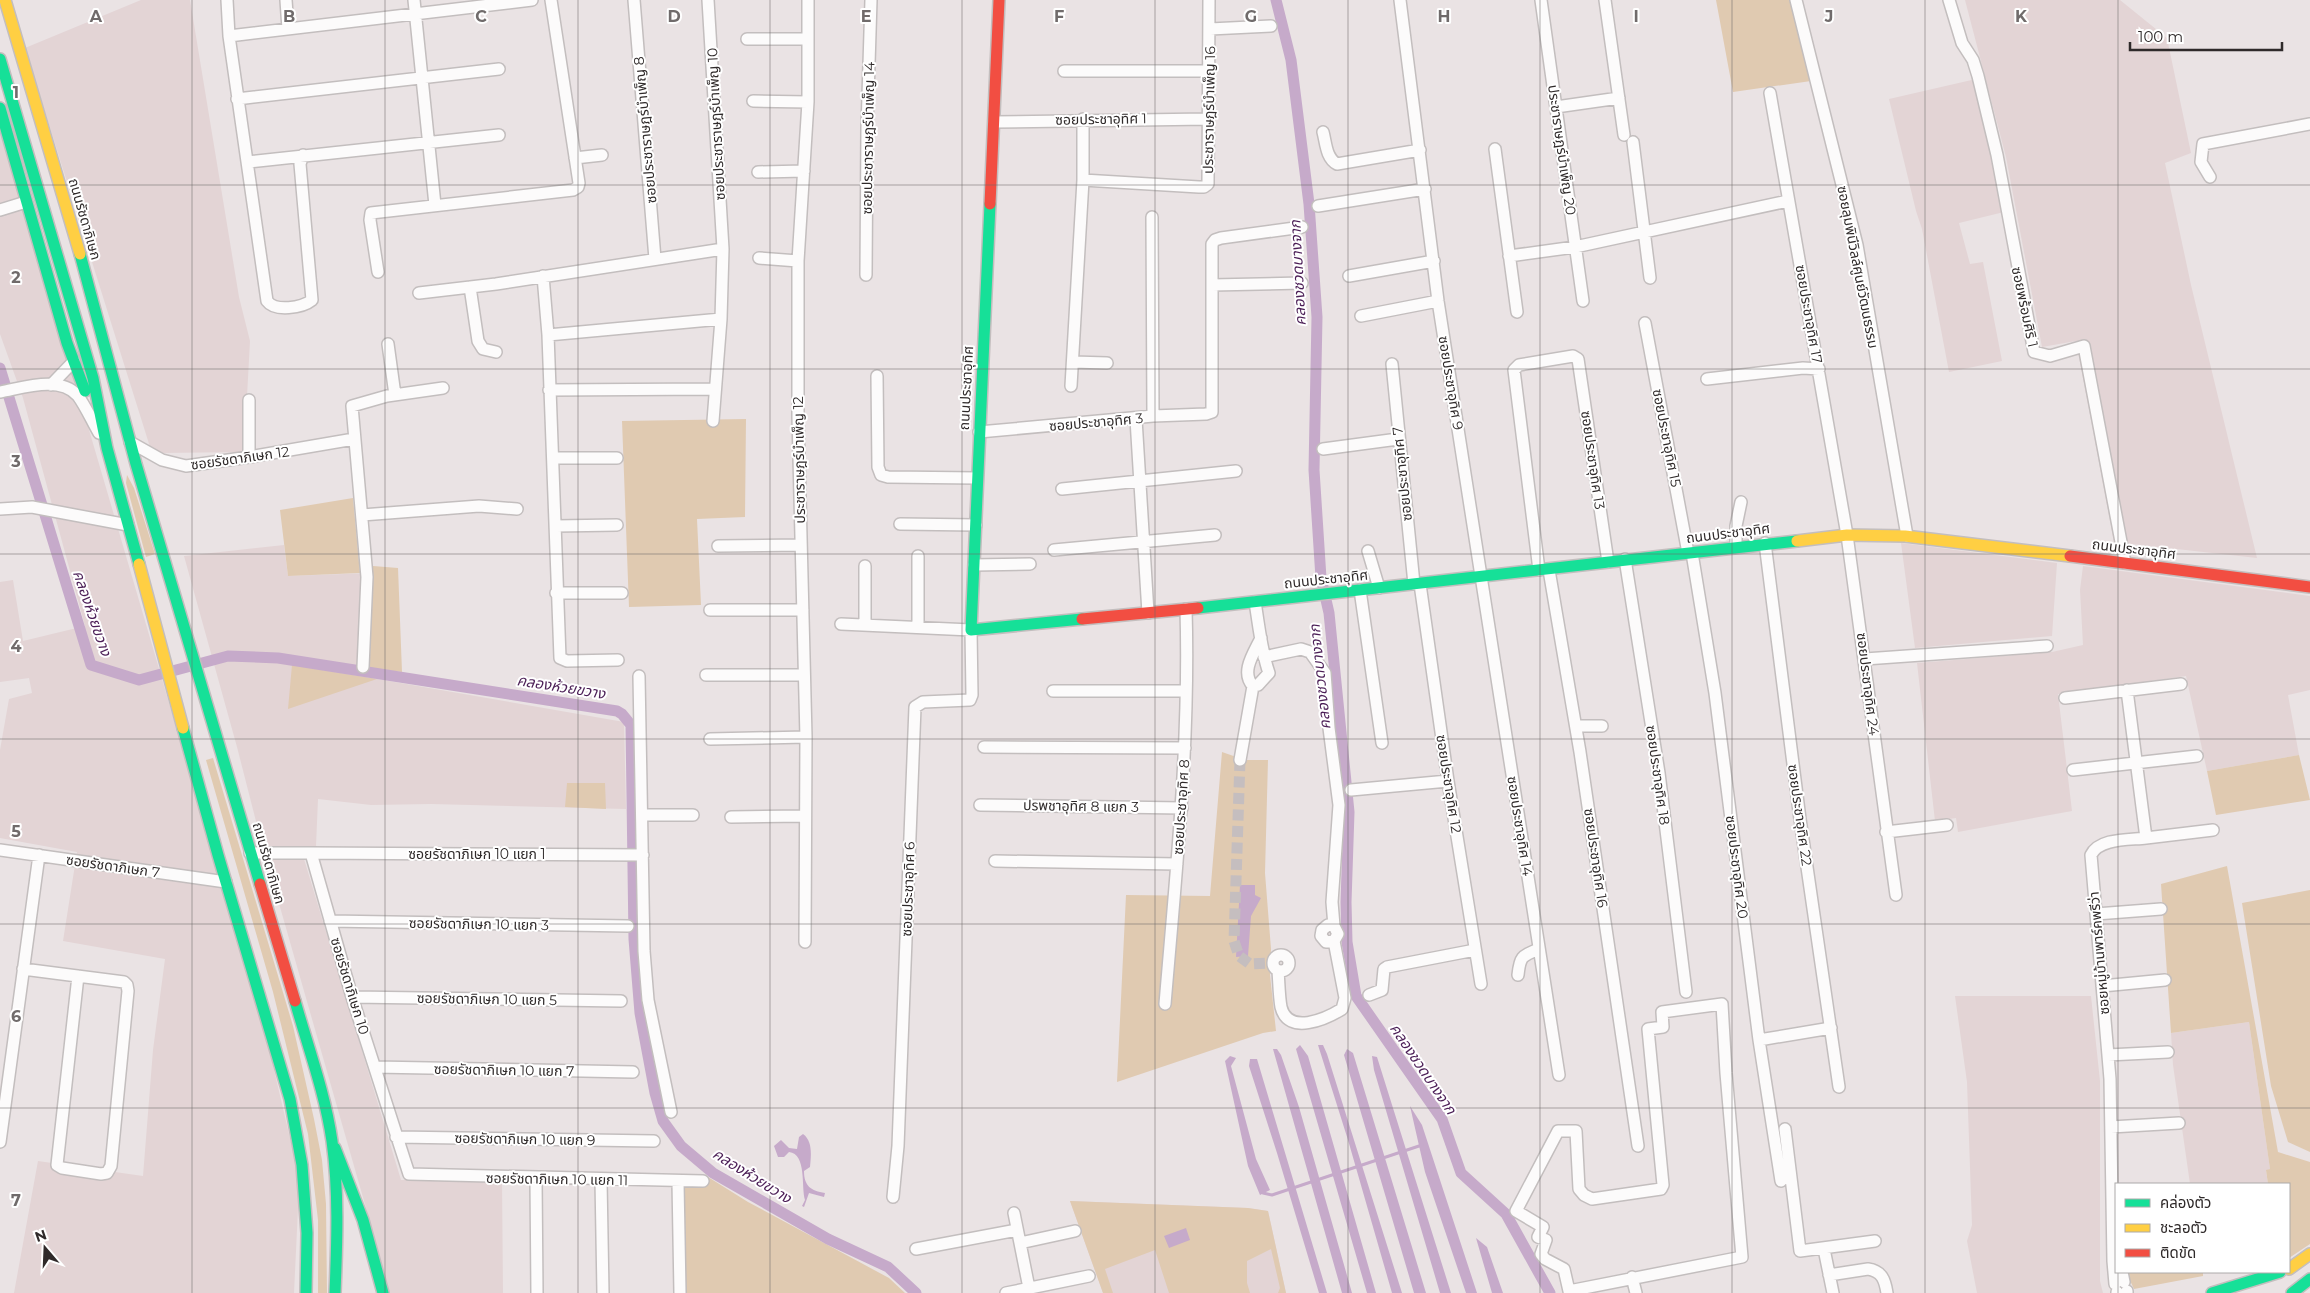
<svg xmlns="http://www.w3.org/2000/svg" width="2310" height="1293" font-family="Montserrat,'Noto Sans Thai',sans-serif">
<rect width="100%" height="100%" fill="#eae3e4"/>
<path fill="#e3d4d5" d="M141,0H190L239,297L250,341L244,452L161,453L150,447L25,48Z
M1965,0H2120L2167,38L2191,153L2165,163L2191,285L2257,558L2114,542L2076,341L2042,347L2006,157Z
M1976,79L2004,212L1959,223L1970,264L1983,262L2002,361L1949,372L1922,229L1916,211L1889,99Z
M0,126L264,1027L297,1168L298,1209L294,1293H14L38,1161L143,1176L153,1050L165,959L63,941L77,852L0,838V750L9,699L32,693L29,678L0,682V582L13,580L23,641L85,626L23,398L0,334Z
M1901,543L2057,563L2052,636L1915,648Z
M284,545L288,576L373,573L366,677L624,722L626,809L431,804L371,805L318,799L316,846L301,849L401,1180H502L503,1293H387L366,1208L260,837L237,747L184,556Z
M2083,566L2310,596V690L2288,695L2299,755L2207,771L2186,676L2058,694L2072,811L1958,832L1956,818L1935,821L1917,663L2052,652L2083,645L2080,590Z
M1955,996H2091L2100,1081V1281L2103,1293H1977L1967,1241L1972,1225L1967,1082Z
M2249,1022L2270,1169L2266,1171L2268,1184H2190L2173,1065L2171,1033Z
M1070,1201L1248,1208L1268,1211L1286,1293H1103Z"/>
<path fill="#e0cab1" d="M1716,0H1791L1811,81L1733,92Z
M746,419L745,517L697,519L701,605L629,607L622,421Z
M127,475L134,488L155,554L146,557L126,483Z
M353,498L360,573L288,576L280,510Z
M373,566L398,568L402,672L367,668Z
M292,665L377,679L288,709Z
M1222,752L1245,760H1268L1265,873L1271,949L1270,975L1276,1031L1263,1033L1117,1082L1126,895L1210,896Z
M2299,755L2310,800L2216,815L2207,771Z
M213,758L293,1026L314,1119L322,1160L326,1204L327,1293H318V1220L308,1134L273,992L206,760Z
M567,783H605L606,809L565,807Z
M2227,866L2278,1152L2310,1162V1244L2289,1258V1184H2268L2266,1170L2270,1169L2249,1022L2171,1033L2161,884Z
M2310,890V1152L2288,1142L2271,1086L2242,903Z
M682,1176L708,1177L748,1202L889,1278L905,1293H684Z
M1070,1201L1248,1208L1268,1211L1286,1293H1278L1280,1288L1271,1249L1247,1261V1283L1250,1293H1169L1155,1250L1105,1269L1113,1293H1103Z
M2126,1272H2203V1276L2134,1289Z"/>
<path fill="#c6aaca" d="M1240,885H1255V895L1261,898L1251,916L1248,956L1236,957Z
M1300,1045L1308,1056L1376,1293H1367L1296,1049Z
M1318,1045H1323L1327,1054L1402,1293H1392L1348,1140Z
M1273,1049H1277L1281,1055L1299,1107L1352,1293H1342Z
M1347,1049L1353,1053L1426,1293H1414L1344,1055Z
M1230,1056L1236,1058L1231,1066L1256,1159L1270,1190L1260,1195L1248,1166L1225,1061Z
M1372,1056L1377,1057L1451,1293H1440L1374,1070Z
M1250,1059H1257L1327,1293H1319L1277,1153L1249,1066Z
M1410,1106L1422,1125L1477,1293H1466L1425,1172Z
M803,1134C813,1141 811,1156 810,1167L804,1171C804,1186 811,1191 825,1193L824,1197L809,1193L804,1207L802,1206L805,1200C801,1187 807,1154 789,1152L784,1157H778L774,1146L781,1140L789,1148L797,1149L799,1137Z
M1186,1228L1190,1240L1169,1248L1164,1236Z
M1476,1238L1487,1247L1503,1293H1492Z"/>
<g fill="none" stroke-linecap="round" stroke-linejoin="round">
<path stroke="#c6aaca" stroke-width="3" d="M1263,1193L1272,1195L1422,1145"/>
<path stroke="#c6aaca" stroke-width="11" d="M1276,0L1291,60L1309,204L1317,317L1314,470L1321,578L1329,613L1349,812L1346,902L1347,942L1356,996L1442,1119L1461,1173L1506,1214L1550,1293
M0,368L91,665L139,680L228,656L278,658L617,711L622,714L631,725L634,939L640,1013L655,1093L663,1121L681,1146L713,1173L828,1239L888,1267L916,1293"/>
<path stroke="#c5bebf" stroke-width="11" stroke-dasharray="11 5.5" stroke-linecap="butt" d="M1240,760L1234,941L1239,956L1250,964L1269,963"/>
<defs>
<path id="street" d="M227,0L229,36L267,301C275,312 302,308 312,300L300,164L303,155
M286,0L288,29
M414,0L435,205
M634,0L655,259
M708,0L723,249L721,319L713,421
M1400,0L1438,301L1559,1075
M1541,0L1583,301
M1605,0L1624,135
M1796,0L1857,245L1907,536
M1949,0L1962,43L1973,60L1978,76L1997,155L2034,352L2050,356L2084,346L2125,563
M1210,29L1271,26
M229,36L532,0
M747,39H808
M1064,71H1209
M1770,93L1847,535L1896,895
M237,99L499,69
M753,101L808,102
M1556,107L1619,98
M994,122L1208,119
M1323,132C1326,143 1326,158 1337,164L1420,150
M1633,142L1650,278
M1495,149L1517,312
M575,158L602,155
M248,162L499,135
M758,172L804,171
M2210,177L2201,162L2203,144L2310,124
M1083,180L1199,187H1204L1208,184L1209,0
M1318,206L1425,189
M0,210L26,202
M1152,217L1153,416
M1509,256L1575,247L1788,201
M759,258L798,261
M378,272L370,220L371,213L573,190L578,187L579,183L551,0
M866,275L867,128L871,0
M543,276L548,335L560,658L567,661L618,660
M1349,276L1434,261
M1212,285L1302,283
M470,287L478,341L483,349L496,352
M419,293L496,284L723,249
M1361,316L1438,301
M1645,323L1688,553
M548,335L721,319
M388,344L395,395
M1073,362L1107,363
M1392,364L1414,584
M877,376L878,467L881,475L888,477L977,478
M1707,379L1803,368L1819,369
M51,385L74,361
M1071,386L1083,180V119
M549,390L715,389
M0,392C23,388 60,375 78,396C86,407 92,421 99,433
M1136,419L1148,613
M979,432L1153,416L1206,414L1212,412V244L1215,240L1221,238L1302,227
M130,442L162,460L186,466L249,457L354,439
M1323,449L1398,439
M249,457V400
M553,458H617
M1062,489L1236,471
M0,509L32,507L128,525
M362,515L479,506L517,509
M900,524L976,525
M556,526L617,525
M1765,543L1800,819L1839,1087
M718,546L801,545
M1736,547V526L1741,502
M1054,550L1215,535
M1368,551L1379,588
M1692,553L1715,693L1759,1040L1781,1181
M918,556V627
M1625,559L1659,773L1686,992
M974,565L1030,564
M1539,570L1514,370L1519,365L1573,356L1578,359L1608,562
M1549,570L1580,752L1638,1146
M1420,584L1448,781L1481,984
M1360,590L1382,743
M556,593H622
M1255,602C1259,626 1261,650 1269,673L1258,685L1253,686C1240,672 1254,653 1261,638
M710,610H803
M841,624L971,630L972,695L970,700L923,702L915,707L898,1146L893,1197
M865,625V566
M1264,657L1301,649L1310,652L1325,673L1329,728L1339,805L1332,902L1334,926L1338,934L1334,941L1326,942L1321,936L1322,930L1328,925L1334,926
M1865,659L2047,646
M363,667L367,577L352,406L387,396L443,388
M706,675H804
M639,676L644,951L648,1000L671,1112
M1053,691H1186
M2065,698L2181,684
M1576,726H1602
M710,739L806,737
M984,747L1185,748
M1240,760L1253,686
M2073,770L2197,756
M1351,790L1448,781
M980,805L1182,808
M642,815H693
M731,817L805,816
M1886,832L1947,825
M2146,838L2213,830
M0,850L226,882
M250,853H311L352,997L409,1174L703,1181
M311,853L643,855
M995,861L1177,864
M2096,914L2161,909
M330,921L628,926
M805,942L806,737L798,417V261L808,102V0
M1273 963a8 8 0 1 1 16 0a8 8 0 1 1-16 0Z
M23,969L124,982L127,985L128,991L111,1166L107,1173L101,1174L62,1168L57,1165L78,976
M1278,971C1279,983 1279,996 1281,1007C1288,1036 1326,1019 1342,1009L1345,998L1334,941
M1518,975C1520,956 1522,956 1539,949
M2102,986L2165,980
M1369,995L1382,990L1384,969L1387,967L1475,950
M352,997L621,1001
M1165,1004C1176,873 1190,741 1186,609
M1722,1004L1726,1073L1742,1257L1569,1291L1564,1269L1545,1259L1541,1254L1546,1240L1538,1237L1543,1227L1516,1211L1558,1131H1576L1579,1189L1584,1195L1592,1199L1661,1189L1663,1185L1648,1029L1663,1027L1662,1012Z
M1759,1040L1831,1028
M2108,1055L2168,1052
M375,1067L633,1072
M2111,1127L2179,1123
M1785,1129L1800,1251L1875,1241
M396,1137L654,1141
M0,1142L39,855
M536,1179L537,1293
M601,1180L603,1293
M678,1182L680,1293
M1014,1213L1030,1293
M1020,1243L1075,1231
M916,1249L1017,1230
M1824,1249L1833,1293
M2113,1261L2110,1079L2091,855C2099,838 2129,840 2146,838L2127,690
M2122,1272L2124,1282
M1829,1275L1868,1269C1882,1271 1885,1280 1887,1293
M1632,1277L1636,1293
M2115,1284L2113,1261L2116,1265
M2127,1291V1293
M2117,1292V1293
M1006,1293L1089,1276"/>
<path id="fast" d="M0,59L93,378L107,448L139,564
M0,108L67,343L85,391
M990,204L971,630L1082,619
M80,254L136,464L260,884
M1198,608L1797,541
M183,728L218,855L290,1099L302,1165L307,1233L306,1293
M295,1001C308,1047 325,1093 332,1141C339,1191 337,1243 335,1293
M335,1148L363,1220L383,1293
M2212,1293L2280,1272
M2292,1293L2310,1279"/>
<path id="slow" d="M5,0L80,254
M1797,541L1847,535L1905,536L2070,556
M139,564L183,728
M2289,1269L2310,1254"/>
<path id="jam" d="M990,204L999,0
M2070,556L2310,587
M1082,619L1198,608
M260,884L295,1001"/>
</defs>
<use href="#street" stroke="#c3bebe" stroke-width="14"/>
<use href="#fast" stroke="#c3bebe" stroke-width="14"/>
<use href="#slow" stroke="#c3bebe" stroke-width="14"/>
<use href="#jam" stroke="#c3bebe" stroke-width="14"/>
<use href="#street" stroke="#fcfbfb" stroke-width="11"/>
<use href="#fast" stroke="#16e098" stroke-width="11"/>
<use href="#slow" stroke="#ffcf43" stroke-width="11"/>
<use href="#jam" stroke="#f24e42" stroke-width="11"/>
</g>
<path fill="none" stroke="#706b6b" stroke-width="1" stroke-opacity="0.55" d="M192,0V1293M385,0V1293M578,0V1293M770,0V1293M962,0V1293M1155,0V1293M1348,0V1293M1540,0V1293M1732,0V1293M1925,0V1293M2118,0V1184M0,185H2310M0,369H2310M0,554H2310M0,739H2310M0,924H2310M0,1108H2310M2118,1272V1293"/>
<g text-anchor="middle" stroke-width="4" stroke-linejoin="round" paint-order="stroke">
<g font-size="14" fill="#2f2a2a" stroke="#fff">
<text transform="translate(1209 110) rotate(-89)" y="5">ประชาราษฎร์บำเพ็ญ 16</text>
<text transform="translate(1101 119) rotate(-1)" y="5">ซอยประชาอุทิศ 1</text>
<text transform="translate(716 124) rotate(-93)" y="5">ซอยประชาราษฎร์บำเพ็ญ 10</text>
<text transform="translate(645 130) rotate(-95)" y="5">ซอยประชาราษฎร์บำเพ็ญ 8</text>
<text transform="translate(868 138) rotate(-89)" y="5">ซอยประชาราษฎร์บำเพ็ญ 14</text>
<text transform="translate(1562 150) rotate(82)" y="5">ประชาราษฎร์บำเพ็ญ 20</text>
<text transform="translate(85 219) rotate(74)" y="5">ถนนรัชดาภิเษก</text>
<text transform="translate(1858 267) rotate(79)" y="5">ซอยลุมพินีวิลล์ศูนย์วัฒนธรรม</text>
<text transform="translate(2025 307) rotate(78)" y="5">ซอยพร้อมศิริ 1</text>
<text transform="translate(1809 314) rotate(80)" y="5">ซอยประชาอุทิศ 17</text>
<text transform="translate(1451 383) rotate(81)" y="5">ซอยประชาอุทิศ 9</text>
<text transform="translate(966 388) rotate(-87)" y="5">ถนนประชาอุทิศ</text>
<text transform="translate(1096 422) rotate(-5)" y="5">ซอยประชาอุทิศ 3</text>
<text transform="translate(1667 438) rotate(79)" y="5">ซอยประชาอุทิศ 15</text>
<text transform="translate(240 458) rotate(-8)" y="5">ซอยรัชดาภิเษก 12</text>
<text transform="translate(799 460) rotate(-91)" y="5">ประชาราษฎร์บำเพ็ญ 12</text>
<text transform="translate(1593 460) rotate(82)" y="5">ซอยประชาอุทิศ 13</text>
<text transform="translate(1402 474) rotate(-96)" y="5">ซอยประชาอุทิศ 7</text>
<text transform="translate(1728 533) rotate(-7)" y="5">ถนนประชาอุทิศ</text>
<text transform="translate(2134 549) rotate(7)" y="5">ถนนประชาอุทิศ</text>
<text transform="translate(1326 579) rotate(-6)" y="5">ถนนประชาอุทิศ</text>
<text transform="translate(1868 684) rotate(83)" y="5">ซอยประชาอุทิศ 24</text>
<text transform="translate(1658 775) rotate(82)" y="5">ซอยประชาอุทิศ 18</text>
<text transform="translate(1449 784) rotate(81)" y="5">ซอยประชาอุทิศ 12</text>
<text transform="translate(1081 806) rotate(1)" y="5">ปรพชาอุทิศ 8 แยก 3</text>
<text transform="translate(1181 807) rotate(-86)" y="5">ซอยประชาอุทิศ 8</text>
<text transform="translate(1800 815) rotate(82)" y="5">ซอยประชาอุทิศ 22</text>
<text transform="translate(1520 826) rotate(81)" y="5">ซอยประชาอุทิศ 14</text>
<text x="477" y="859">ซอยรัชดาภิเษก 10 แยก 1</text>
<text transform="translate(1596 858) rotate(82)" y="5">ซอยประชาอุทิศ 16</text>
<text transform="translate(269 863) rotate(74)" y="5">ถนนรัชดาภิเษก</text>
<text transform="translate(113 866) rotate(8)" y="5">ซอยรัชดาภิเษก 7</text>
<text transform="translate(1737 867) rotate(83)" y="5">ซอยประชาอุทิศ 20</text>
<text transform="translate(908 889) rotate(-88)" y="5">ซอยประชาอุทิศ 6</text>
<text transform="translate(479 924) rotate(1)" y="5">ซอยรัชดาภิเษก 10 แยก 3</text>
<text transform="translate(2099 953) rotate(-95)" y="5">ซอยหมู่บ้านพาร์คพรีว่า</text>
<text transform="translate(350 986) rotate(73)" y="5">ซอยรัชดาภิเษก 10</text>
<text transform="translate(487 999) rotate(1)" y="5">ซอยรัชดาภิเษก 10 แยก 5</text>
<text transform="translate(504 1070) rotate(1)" y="5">ซอยรัชดาภิเษก 10 แยก 7</text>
<text transform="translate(525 1139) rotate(1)" y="5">ซอยรัชดาภิเษก 10 แยก 9</text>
<text transform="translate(557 1179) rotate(1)" y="5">ซอยรัชดาภิเษก 10 แยก 11</text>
</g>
<g font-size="15" font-style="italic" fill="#4b1e56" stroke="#fff">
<text transform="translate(1298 273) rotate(-93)" y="5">คลองชวดบางจาก</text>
<text transform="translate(92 613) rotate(71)" y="5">คลองห้วยขวาง</text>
<text transform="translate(1320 677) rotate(-96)" y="5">คลองชวดบางจาก</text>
<text transform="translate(561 687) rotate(9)" y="5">คลองห้วยขวาง</text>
<text transform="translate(1423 1069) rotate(56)" y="5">คลองชวดบางจาก</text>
<text transform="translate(752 1176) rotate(32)" y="5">คลองห้วยขวาง</text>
</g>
</g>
<g font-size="16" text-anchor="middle" font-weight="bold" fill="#706b6b" stroke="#fff" stroke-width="4" stroke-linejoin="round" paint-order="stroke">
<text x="96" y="22">A</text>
<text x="289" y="22">B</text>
<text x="481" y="22">C</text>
<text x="674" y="22">D</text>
<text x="866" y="22">E</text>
<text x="1059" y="22">F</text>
<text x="1251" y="22">G</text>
<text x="1444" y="22">H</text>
<text x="1636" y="22">I</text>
<text x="1829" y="22">J</text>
<text x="2021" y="22">K</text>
<text x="16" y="98">1</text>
<text x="16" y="283">2</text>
<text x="16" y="467">3</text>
<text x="16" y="652">4</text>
<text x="16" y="837">5</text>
<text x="16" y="1022">6</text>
<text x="16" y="1206">7</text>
</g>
<rect x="2115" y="1183" width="175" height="90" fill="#ffffff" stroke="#acaaaa"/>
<rect x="2125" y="1199" width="25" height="8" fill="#16e098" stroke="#acaaaa"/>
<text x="2160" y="1208" font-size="15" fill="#2f2a2a">คล่องตัว</text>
<rect x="2125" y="1224" width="25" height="8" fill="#ffcf43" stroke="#acaaaa"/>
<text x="2160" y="1233" font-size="15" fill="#2f2a2a">ชะลอตัว</text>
<rect x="2125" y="1249" width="25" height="8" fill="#f24e42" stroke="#acaaaa"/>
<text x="2160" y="1258" font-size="15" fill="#2f2a2a">ติดขัด</text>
<g transform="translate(45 1248) rotate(341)" stroke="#ffffff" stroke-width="4" paint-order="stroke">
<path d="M0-4L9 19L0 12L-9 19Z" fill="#2f2a2a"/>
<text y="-8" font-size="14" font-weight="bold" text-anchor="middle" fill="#2f2a2a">N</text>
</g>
<path d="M2130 42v8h152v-8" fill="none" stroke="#2f2a2a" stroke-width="2.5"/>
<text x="2138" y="42" font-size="15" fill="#2f2a2a" stroke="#ffffff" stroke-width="4" paint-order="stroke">100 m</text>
</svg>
